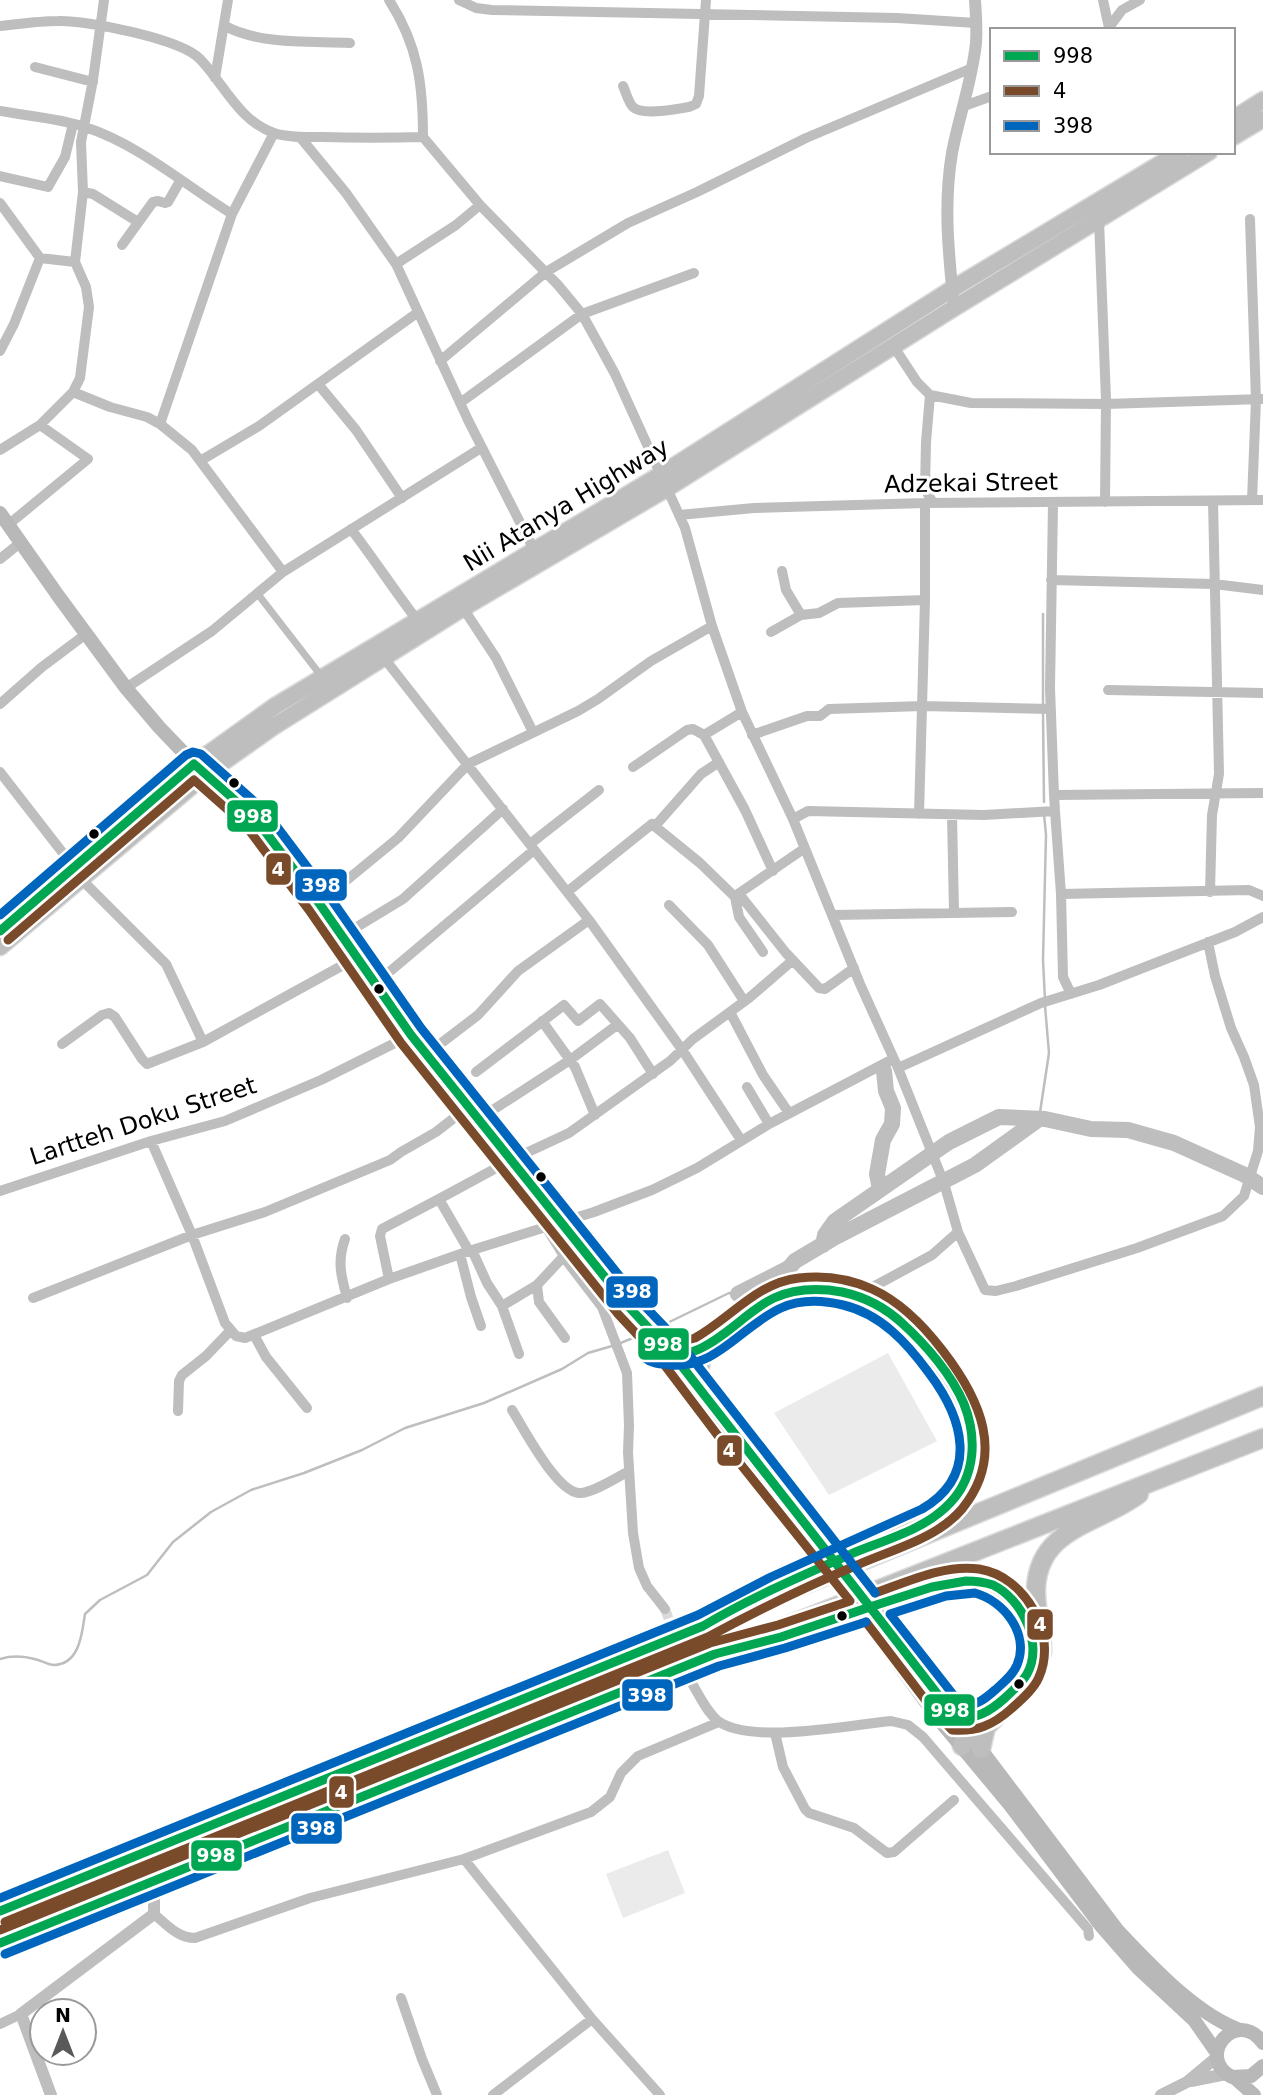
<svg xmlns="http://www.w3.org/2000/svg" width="1263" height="2095" font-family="'DejaVu Sans',sans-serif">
<rect width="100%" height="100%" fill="#fff"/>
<path fill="#ebebeb" d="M888,1353L937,1441L829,1495L774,1413Z
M668,1850L685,1893L623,1918L606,1874Z"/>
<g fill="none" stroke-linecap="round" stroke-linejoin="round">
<path stroke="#bebebe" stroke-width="2.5" d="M1043,614V705
M1043,714L1044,802
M1044,814L1046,835L1043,960L1045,1000
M1039,1119L1049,1053L1045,1006
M657,1328L729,1293L738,1294
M618,1344L638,1336
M0,1659C12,1655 25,1656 38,1660C42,1661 49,1665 54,1665C80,1664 82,1633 85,1614L100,1600L147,1575L173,1542L211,1512L251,1490L304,1473L362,1450L405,1428L484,1403L562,1369L588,1353L612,1346"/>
<path stroke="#bebebe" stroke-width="16" d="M880,1189L877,1174L883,1140L892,1124L893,1108L886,1091L884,1071
M823,1245L825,1235L835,1221L949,1142L999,1117L1045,1119L1091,1129L1128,1130L1174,1143L1245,1175L1263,1187
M738,1294L789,1268L795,1261L832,1239L975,1165L1039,1119"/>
<path stroke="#d9d9d9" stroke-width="10" stroke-dasharray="10 5" stroke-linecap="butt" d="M665,1609L693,1685"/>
<defs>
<path id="primary" d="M1233,119L1263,100
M1233,137L1263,119
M0,931L194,764L275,706L660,475L952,289L1180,152
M0,947L205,775L273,727L463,608L666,489L954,308L1209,152"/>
<path id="motorway" d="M656,1351C666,1352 678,1354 688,1353C715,1351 743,1313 767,1300C799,1282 849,1287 880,1305C899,1317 916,1335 930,1353C954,1384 977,1417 973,1459C968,1502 927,1521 892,1536
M697,1384L703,1349
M856,1612C907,1595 992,1551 1024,1618C1031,1632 1034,1654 1028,1670C1019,1693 994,1701 979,1719C972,1727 967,1737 962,1746
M1042,1653C1043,1631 1035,1610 1036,1588C1039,1527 1100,1524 1139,1494
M956,1718L980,1717
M981,1749L986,1727L995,1718
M0,1911L687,1633L1263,1396
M0,1943L715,1654L1263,1438"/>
</defs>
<use href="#primary" stroke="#dbdbdb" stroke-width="19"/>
<use href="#motorway" stroke="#dbdbdb" stroke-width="21"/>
<path stroke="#bebebe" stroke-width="7" d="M257,593L322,677"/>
<path stroke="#bebebe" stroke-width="10" d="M389,0C418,45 423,84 423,137
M459,0L476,8L492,10L897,18L976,23
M1103,0L1109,28
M0,26C19,24 39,21 58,21C87,20 181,39 200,59C224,84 239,121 274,133C289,138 307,137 322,137C356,138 389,138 423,137L480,205L558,285L582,314L615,374L685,528L712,626L742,712L793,819L860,984L898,1068L944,1183L958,1232L985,1290L996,1291L1016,1286L1137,1248L1223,1216L1244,1196L1258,1151L1260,1127L1254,1085L1244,1057L1231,1028L1215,976L1208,942
M225,26C261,45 310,41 350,43
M1107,30L1122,10L1140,0
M35,67L93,82
M215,78L228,0
M623,86C626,92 628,102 633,107C642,116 676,109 689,107L696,104L699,96L706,0
M964,106L992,96
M0,111C27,116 59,118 85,127C138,144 185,185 232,214
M300,137L346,193L396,264
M0,176L48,187L65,157L73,124
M83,192L93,194L138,222
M0,203L40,258
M480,205L456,225L396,264L468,420L534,550
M1250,219L1256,400L1252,500
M1099,220L1106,400L1105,502
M122,245L153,202L158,201L165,203L168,202L180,181
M894,347L917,382L930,395L971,403L1106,404L1263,399
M0,351L14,324L40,258L75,262
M440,361L546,272L628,223L697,192L806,138L972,68
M318,384L356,430L402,498
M73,392L110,407L147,417L160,424L192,450L283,572
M930,395L926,442L925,489L933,503
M460,403L582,314L694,273
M160,424L232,214L274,133
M0,450L40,425L73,392L80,378L89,307L86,287L75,262L83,192L81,142L93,80L104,0
M200,461L259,426L417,313
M1053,504L1050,688L1054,795L1263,793
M679,515L754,508L925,503L1263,500
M8,525L88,459L40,425
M351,529C374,559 394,590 417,620
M0,559L20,543
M782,571L786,590L801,615
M1051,580L1214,584L1263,590
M463,608L496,658L533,732
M771,632L801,615L819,613L838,603L925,600V503
M384,658L589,920L683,1051L741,1140
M126,688L212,631L283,572L481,448
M1108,690L1263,693
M0,704L42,667L86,634
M704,735L742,712
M752,735L807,716H820L829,709L923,706L1051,709
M633,767L687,730L693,729L704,735L745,810L773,871
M0,772L73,866
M1055,811L1061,894L1063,977L1071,994
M919,814L925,600
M952,815L954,912
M793,819L808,811L984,815L1055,811L1054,795
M656,825L701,774L719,762
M530,844L599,790
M80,878L166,964L203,1042
M567,892L652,824L700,863L735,897L739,917L763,952
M1210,892L1212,815L1219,774L1213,501
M1061,894L1249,890L1263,896
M740,895L786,953L819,988L825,989L854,968
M735,896L805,848
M319,903L398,838L468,764L578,711L598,699L651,661L712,626
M669,905L708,945L744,1001
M833,915L1012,912
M342,936L403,899L503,809
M375,984L534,850
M730,1012L763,1075L789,1113
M542,1021L575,1067L595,1115
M62,1044L102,1015L109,1013L115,1017L142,1059L147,1064L203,1042L356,958
M427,1054L478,1015L518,971L589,920
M898,1068L1041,1003L1099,985L1235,932L1263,917
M476,1072L564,1005L578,1021L600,1004L630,1038L653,1074
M747,1087L769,1124
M479,1119L570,1060L617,1025
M151,1141L192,1235L225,1323L236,1336L245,1338L389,1279L469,1251L594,1212L652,1190L697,1168L769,1124L893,1059
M0,1191L151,1141L225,1121L321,1080L411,1035
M546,1227L569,1264L602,1307
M345,1239C337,1261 341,1276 347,1298
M472,1250L487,1283L502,1306L519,1354
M469,1251L439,1199L513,1159L569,1133L670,1061L693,1039L749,998L793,960
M460,1254L471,1297L481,1326
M389,1279L380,1236L382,1229L439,1199
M537,1285L539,1302L565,1338
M618,1294L602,1307L627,1373L629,1426L628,1452L633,1533L639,1568L647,1586L665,1609
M858,1295L932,1255L958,1232
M33,1298L192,1235L265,1212L390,1160L401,1152L436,1132L468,1107
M502,1306L537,1285L565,1255
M254,1335L266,1357L307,1408
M512,1410C524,1429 556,1491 579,1493C591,1494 618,1477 629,1471
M178,1411L179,1381L182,1375L206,1356L230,1331
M693,1685C700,1697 707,1712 718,1721C751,1745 850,1725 891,1721L908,1725L923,1737L1088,1929L1089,1936
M775,1733L783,1767L805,1809L809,1813L854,1828L887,1853L894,1852L954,1800
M464,1859L592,2019L660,2095
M154,1914C167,1925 178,1938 195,1938L310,1898L464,1859L591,1812L610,1797L621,1773L638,1756L719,1722
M401,1998L422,2059L437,2095
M0,2024L21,2014
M493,2095L592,2019"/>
<path stroke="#bebebe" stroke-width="12" d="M954,308C949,256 943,206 952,153C959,116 972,81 976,43C977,29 976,14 975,0
M1191,2081L1226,2074
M51,2095L21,2014L154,1914V1881
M1161,2095L1187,2082L1217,2057"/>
<path stroke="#b8b8b8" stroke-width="14" d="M0,513L59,597L126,688L159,727L205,775L255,818L319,903L411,1035L628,1306L663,1340L730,1431L828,1552
M633,1317L643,1334L818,1560
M875,1612L961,1725
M866,1620L936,1716L1010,1805L1102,1927L1137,1967L1194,2020L1217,2053
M976,1743L1118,1931C1151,1965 1195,2014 1240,2030
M1263,2043C1237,2006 1194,2057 1232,2077L1251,2076L1263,2066
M1235,2078L1254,2095"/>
<use href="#primary" stroke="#bebebe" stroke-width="16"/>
<use href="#motorway" stroke="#bebebe" stroke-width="18"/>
<path stroke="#b8b8b8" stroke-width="14" d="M828,1552L875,1612
M818,1560L866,1620"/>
<defs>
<path id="bus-1" d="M0,931L194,764L255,818L319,903L411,1035L628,1306L670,1351L870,1607
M966,1581C975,1581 984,1582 993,1585C1022,1599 1044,1644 1027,1674C1022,1683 1012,1691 1005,1698C989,1712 977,1719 956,1718L870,1607L932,1587Z
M0,1911L703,1626C750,1598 801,1576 851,1554C884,1540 925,1530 950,1503C976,1476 977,1437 964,1404C952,1375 926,1345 903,1324C886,1308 865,1297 842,1292C819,1288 796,1288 774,1298C737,1315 700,1372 654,1349
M0,1943L715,1654L781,1637L870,1607"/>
<path id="bus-2" d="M866,1622L930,1706L952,1730C977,1732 993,1725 1011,1709C1021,1700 1034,1689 1039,1677C1058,1634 1025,1576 979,1569C944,1564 907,1582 875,1593
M5,1922L708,1637C756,1611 805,1587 855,1566C890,1550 937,1539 962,1509C1006,1455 980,1399 943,1351C924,1326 901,1302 872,1289C850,1279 824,1275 799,1278C756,1283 731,1318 695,1338L683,1341L661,1339
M0,1930L710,1643L778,1625L850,1601L722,1441L660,1359L618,1314L401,1043L309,910L246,826L194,780L8,940"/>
<path id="bus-3" d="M0,915L186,755L193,752L201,754L265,811L329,896L421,1028L637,1298L680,1343L875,1593
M975,1593C1004,1601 1030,1634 1017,1665C1013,1675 1003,1683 995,1690C985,1699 976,1706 962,1706L890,1614L946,1596Z
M0,1898L698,1615L771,1577L922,1509C980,1475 963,1418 929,1373C907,1343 881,1314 843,1305C822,1300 801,1299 781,1308C741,1326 717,1369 670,1365C661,1364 652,1364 645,1358
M5,1954L719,1666L785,1648L866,1622"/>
</defs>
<use href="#bus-1" stroke="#fff" stroke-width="14"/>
<use href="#bus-2" stroke="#fff" stroke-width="14"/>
<use href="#bus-3" stroke="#fff" stroke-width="14"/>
<use href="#bus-1" stroke="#00a651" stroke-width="9"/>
<use href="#bus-2" stroke="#7a4b2a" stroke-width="9"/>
<use href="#bus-3" stroke="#0065bd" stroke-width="9"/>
</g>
<g fill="#000" stroke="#fff" stroke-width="2.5">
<circle cx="234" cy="783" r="6"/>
<circle cx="94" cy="834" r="6"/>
<circle cx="379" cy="989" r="6"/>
<circle cx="541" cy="1177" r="6"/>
<circle cx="842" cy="1616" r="6"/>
<circle cx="1019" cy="1684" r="6"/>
</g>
<g text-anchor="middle" stroke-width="6" stroke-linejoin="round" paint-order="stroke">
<g font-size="24" fill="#000" stroke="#fff">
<text transform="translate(971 483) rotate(-1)" y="8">Adzekai Street</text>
<text transform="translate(566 505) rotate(-31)" y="8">Nii Atanya Highway</text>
<text transform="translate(143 1121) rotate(-18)" y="8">Lartteh Doku Street</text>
</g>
</g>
<g stroke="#fff" stroke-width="2.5">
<rect x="226" y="799" width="53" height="34" rx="7" fill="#00a651"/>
<rect x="265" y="852" width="27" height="34" rx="7" fill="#7a4b2a"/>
<rect x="294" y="868" width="54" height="34" rx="7" fill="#0065bd"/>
<rect x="605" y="1275" width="54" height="34" rx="7" fill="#0065bd"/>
<rect x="637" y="1327" width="53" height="34" rx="7" fill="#00a651"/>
<rect x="716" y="1434" width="27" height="33" rx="7" fill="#7a4b2a"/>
<rect x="1026" y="1608" width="28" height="33" rx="7" fill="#7a4b2a"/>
<rect x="621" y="1678" width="53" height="34" rx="7" fill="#0065bd"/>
<rect x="923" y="1693" width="53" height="34" rx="7" fill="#00a651"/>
<rect x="328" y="1775" width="27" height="34" rx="7" fill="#7a4b2a"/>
<rect x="290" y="1812" width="53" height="33" rx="7" fill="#0065bd"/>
<rect x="190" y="1839" width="53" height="33" rx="7" fill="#00a651"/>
</g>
<g font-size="19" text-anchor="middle" font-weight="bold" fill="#fff">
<text x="253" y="823">998</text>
<text x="278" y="876">4</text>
<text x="321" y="892">398</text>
<text x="632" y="1298">398</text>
<text x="663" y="1351">998</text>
<text x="729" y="1457">4</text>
<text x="1040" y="1631">4</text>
<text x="647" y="1702">398</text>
<text x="950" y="1717">998</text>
<text x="341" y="1799">4</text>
<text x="316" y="1835">398</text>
<text x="216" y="1862">998</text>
</g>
<rect x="990" y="28" width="245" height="126" fill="#ffffff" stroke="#999999" stroke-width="2"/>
<rect x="1004" y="51" width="35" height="10" fill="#00a651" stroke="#999999" stroke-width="2"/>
<text x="1053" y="63" font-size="21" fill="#000000">998</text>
<rect x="1004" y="86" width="35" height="10" fill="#7a4b2a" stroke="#999999" stroke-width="2"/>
<text x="1053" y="98" font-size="21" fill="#000000">4</text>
<rect x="1004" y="121" width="35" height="10" fill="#0065bd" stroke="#999999" stroke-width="2"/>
<text x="1053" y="133" font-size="21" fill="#000000">398</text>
<g transform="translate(63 2032)"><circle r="33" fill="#ffffff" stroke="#999999" stroke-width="2"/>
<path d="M0-5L12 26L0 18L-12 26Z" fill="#595959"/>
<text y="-10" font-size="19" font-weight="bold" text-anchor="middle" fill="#000000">N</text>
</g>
</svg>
